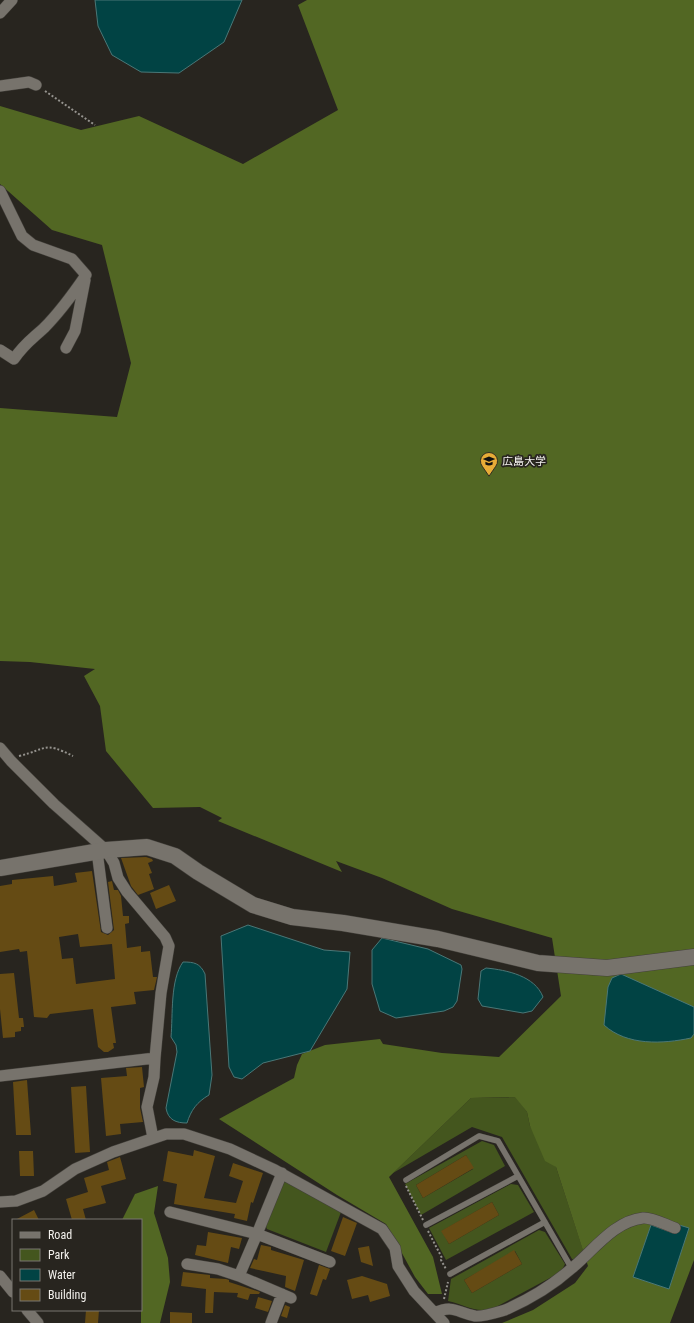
<svg xmlns="http://www.w3.org/2000/svg" width="694" height="1323" font-family="'Roboto Condensed','Noto Sans JP',sans-serif">
<rect width="100%" height="100%" fill="#28251f"/>
<path fill="#44561e" fill-rule="evenodd" d="M516,1097L527,1112L530,1126L556,1167L584,1253L579,1260L572,1259L502,1137L472,1127L393,1173L471,1098Z
M482,1141L494,1145L505,1166L421,1215L405,1184ZM466,1155L473,1169L423,1198L416,1185Z
M284,1176L341,1212L326,1252L267,1229L264,1222Z
M511,1184L518,1185L534,1212L446,1260L429,1228ZM492,1202L499,1215L449,1244L442,1231Z
M539,1230L545,1232L565,1264L561,1272L494,1308C475,1314 467,1305 448,1301L451,1279ZM515,1251L522,1264L472,1293L464,1280Z"/>
<path fill="#526723" fill-rule="evenodd" d="M307,0H694V1260L670,1323H502L533,1310L575,1283L588,1266L556,1167L545,1161L530,1126L527,1112L515,1097L471,1098L389,1177L433,1257L442,1294H428L415,1277L386,1224L337,1195L219,1119L294,1078L297,1065L302,1054L325,1045L380,1039L383,1044L442,1053L499,1057L561,996L552,938L452,909L382,878L336,861L342,872L218,821L222,818L200,807L153,808L106,751L100,706L84,676L95,669L30,662L0,661V408L117,417L131,363L102,245L52,230L0,184V106L81,130L139,116L243,164L338,110L298,5ZM651,1225L673,1233L634,1277Z
M158,1186L154,1213L168,1258L170,1282L160,1323H141V1220H122L135,1194Z"/>
<path fill="#014344" stroke="#4a7777" d="M95,0H242L224,42L179,73L141,72L112,55L98,26Z
M248,925L324,950L350,952L347,989L310,1051L263,1063L242,1079L234,1077L229,1067L221,936Z
M382,938L428,949L461,965L462,969L457,1001L453,1007L444,1011L396,1018L380,1011L372,984V950Z
M183,962C194,962 200,963 205,974L212,1075L209,1095C197,1102 191,1110 187,1123C176,1123 168,1120 166,1108L177,1052L176,1045L171,1037C173,1015 170,980 183,962Z
M486,968C507,970 535,976 543,997L532,1011L523,1013L482,1006L478,999L481,971Z
M621,974L694,1007V1034L691,1038C663,1044 627,1046 604,1025L608,987L612,978Z
M676,1224L689,1228L669,1289L633,1277L651,1225L673,1233Z"/>
<path fill="#654b14" fill-rule="evenodd" d="M146,857L152,859L153,861L148,863L152,873L149,874L154,889L138,895L131,886L121,858Z
M92,871L101,932L108,935L114,930L108,882L112,881L114,890H118L121,896L123,916H129V923L125,924L127,948L141,946V952L150,951L153,977H157L154,990L134,992L136,1004L111,1007L116,1043H113L114,1048L108,1052H104L98,1047L93,1009L50,1014L47,1018L34,1017L27,951L20,952L19,949L0,952V886L12,884V880L53,876L54,886L77,882L75,873ZM78,934L80,947L112,944L115,979L76,984L73,958L62,959L59,937Z
M169,885L176,901L156,909L150,893Z
M14,973L19,1018H23L24,1027H21V1031L15,1032V1037L3,1038L0,1009V974Z
M142,1067L144,1087L140,1088V1108L143,1122L120,1124L121,1134L106,1136L101,1078L127,1076L126,1068Z
M27,1080L31,1135H16L13,1082Z
M86,1086L90,1152L75,1153L71,1087Z
M194,1150L215,1156L204,1198L236,1203L243,1181L229,1176L233,1163L263,1173L253,1203L251,1202L247,1221L234,1218L235,1214L174,1204L177,1184L163,1181L168,1151L193,1156Z
M19,1151H33L34,1176H20Z
M466,1155L474,1168L423,1198L416,1185Z
M120,1157L126,1179L101,1186L106,1203L83,1209L86,1220H72L66,1199L88,1192L84,1178L109,1170L107,1162Z
M492,1202L499,1215L449,1244L441,1231Z
M34,1210L39,1220H15Z
M343,1217L357,1223L345,1256L331,1251Z
M208,1232L242,1238L239,1249L231,1247L228,1263L195,1255L197,1245L206,1246Z
M261,1245L271,1247V1250L304,1260L295,1291L285,1287L286,1276L250,1268L254,1259L257,1260Z
M369,1246L373,1266L361,1262L358,1248Z
M514,1250L522,1264L472,1293L464,1280Z
M319,1265L330,1269L326,1280L323,1279L317,1296L310,1294Z
M183,1272L210,1275V1278L226,1279L229,1280V1282L260,1292L259,1294H250L248,1300L237,1297L238,1293L214,1292L213,1313H205L206,1289L181,1286Z
M362,1276L387,1284L390,1296L370,1302L368,1295L352,1299L347,1280Z
M258,1297L272,1301L268,1312L255,1308Z
M285,1305L290,1307L287,1318L281,1316Z
M86,1310H99L98,1323H85Z
M170,1312L192,1313V1323H170Z"/>
<g fill="none" stroke-linecap="round" stroke-linejoin="round">
<defs>
<path id="lane" d="M406,1180L479,1136L498,1141L572,1269
M426,1225L518,1176
M450,1274L545,1222"/>
<path id="street" d="M0,13L12,0
M0,86L29,82L36,85
M0,191L22,236L33,245L72,259L86,275
M66,348L75,331L85,280
M0,350L14,359C24,344 31,340 44,328C60,312 73,294 86,275
M0,748L11,761L54,804L106,850L114,863L118,878L127,892L165,937L169,946L161,993L155,1058
M97,851L107,928
M0,1076L155,1058L154,1077L147,1107L153,1138
M0,1202L16,1201L43,1191L75,1169L113,1152L166,1134H184L230,1149L275,1170L382,1229L395,1248L398,1266L414,1291L444,1323
M170,1212L257,1234L282,1173
M187,1264L218,1269L239,1276
M0,1276L13,1292
M291,1298L239,1276L257,1234L330,1262
M27,1310L38,1323
M435,1313C453,1304 458,1313 475,1316C482,1317 498,1312 505,1310C528,1300 553,1285 572,1268C593,1251 614,1221 643,1218C652,1217 666,1225 675,1228
M271,1323L282,1294"/>
<path id="secondary" d="M0,868L106,850L147,847L175,856L198,872L253,905L292,917L343,923L438,939L538,963L607,968L694,957"/>
</defs>
<use href="#lane" stroke="#43403b" stroke-width="6"/>
<use href="#street" stroke="#43403b" stroke-width="12"/>
<use href="#secondary" stroke="#43403b" stroke-width="17"/>
<path stroke="#95938e" stroke-width="2" stroke-dasharray="2 2" stroke-linecap="butt" d="M45,91L95,125
M19,756C48,749 43,741 73,756
M406,1186L423,1220
M428,1231L442,1258L441,1260L446,1269
M444,1299L448,1282"/>
<use href="#lane" stroke="#77736c" stroke-width="5.5"/>
<use href="#street" stroke="#77736c" stroke-width="11"/>
<use href="#secondary" stroke="#77736c" stroke-width="16"/>
</g>
<defs>
<symbol id="university-pin" viewBox="-11 -11 22 30"><path d="M0 17L-7.5 6A9.5 9.5 0 1 1 7.5 6Z" fill="#e7ac37" stroke="#28251f"/><path d="M0-5L7-2L0 1L-7-2ZM-4 1L0 2.5L4 1V4Q0 6-4 4Z" fill="#111"/></symbol>
</defs>
<g fill-rule="evenodd">
<use href="#university-pin" x="479" y="451" width="20" height="27"/>
</g>
<g text-anchor="middle" stroke-width="3.5" stroke-linejoin="round" paint-order="stroke">
<g font-size="11" fill="#f3f1ed" stroke="#28251f" text-anchor="start">
<text x="502" y="465">広島大学</text>
</g>
</g>
<rect x="12" y="1219" width="130" height="92" fill="#28251f" stroke="#797771"/>
<rect x="20" y="1232" width="20" height="6" fill="#77736c" stroke="#797771"/>
<text x="48" y="1239" font-size="12" fill="#f3f1ed">Road</text>
<rect x="20" y="1249" width="20" height="12" fill="#44561e" stroke="#797771"/>
<text x="48" y="1259" font-size="12" fill="#f3f1ed">Park</text>
<rect x="20" y="1269" width="20" height="12" fill="#014344" stroke="#797771"/>
<text x="48" y="1279" font-size="12" fill="#f3f1ed">Water</text>
<rect x="20" y="1289" width="20" height="12" fill="#654b14" stroke="#797771"/>
<text x="48" y="1299" font-size="12" fill="#f3f1ed">Building</text>
</svg>
